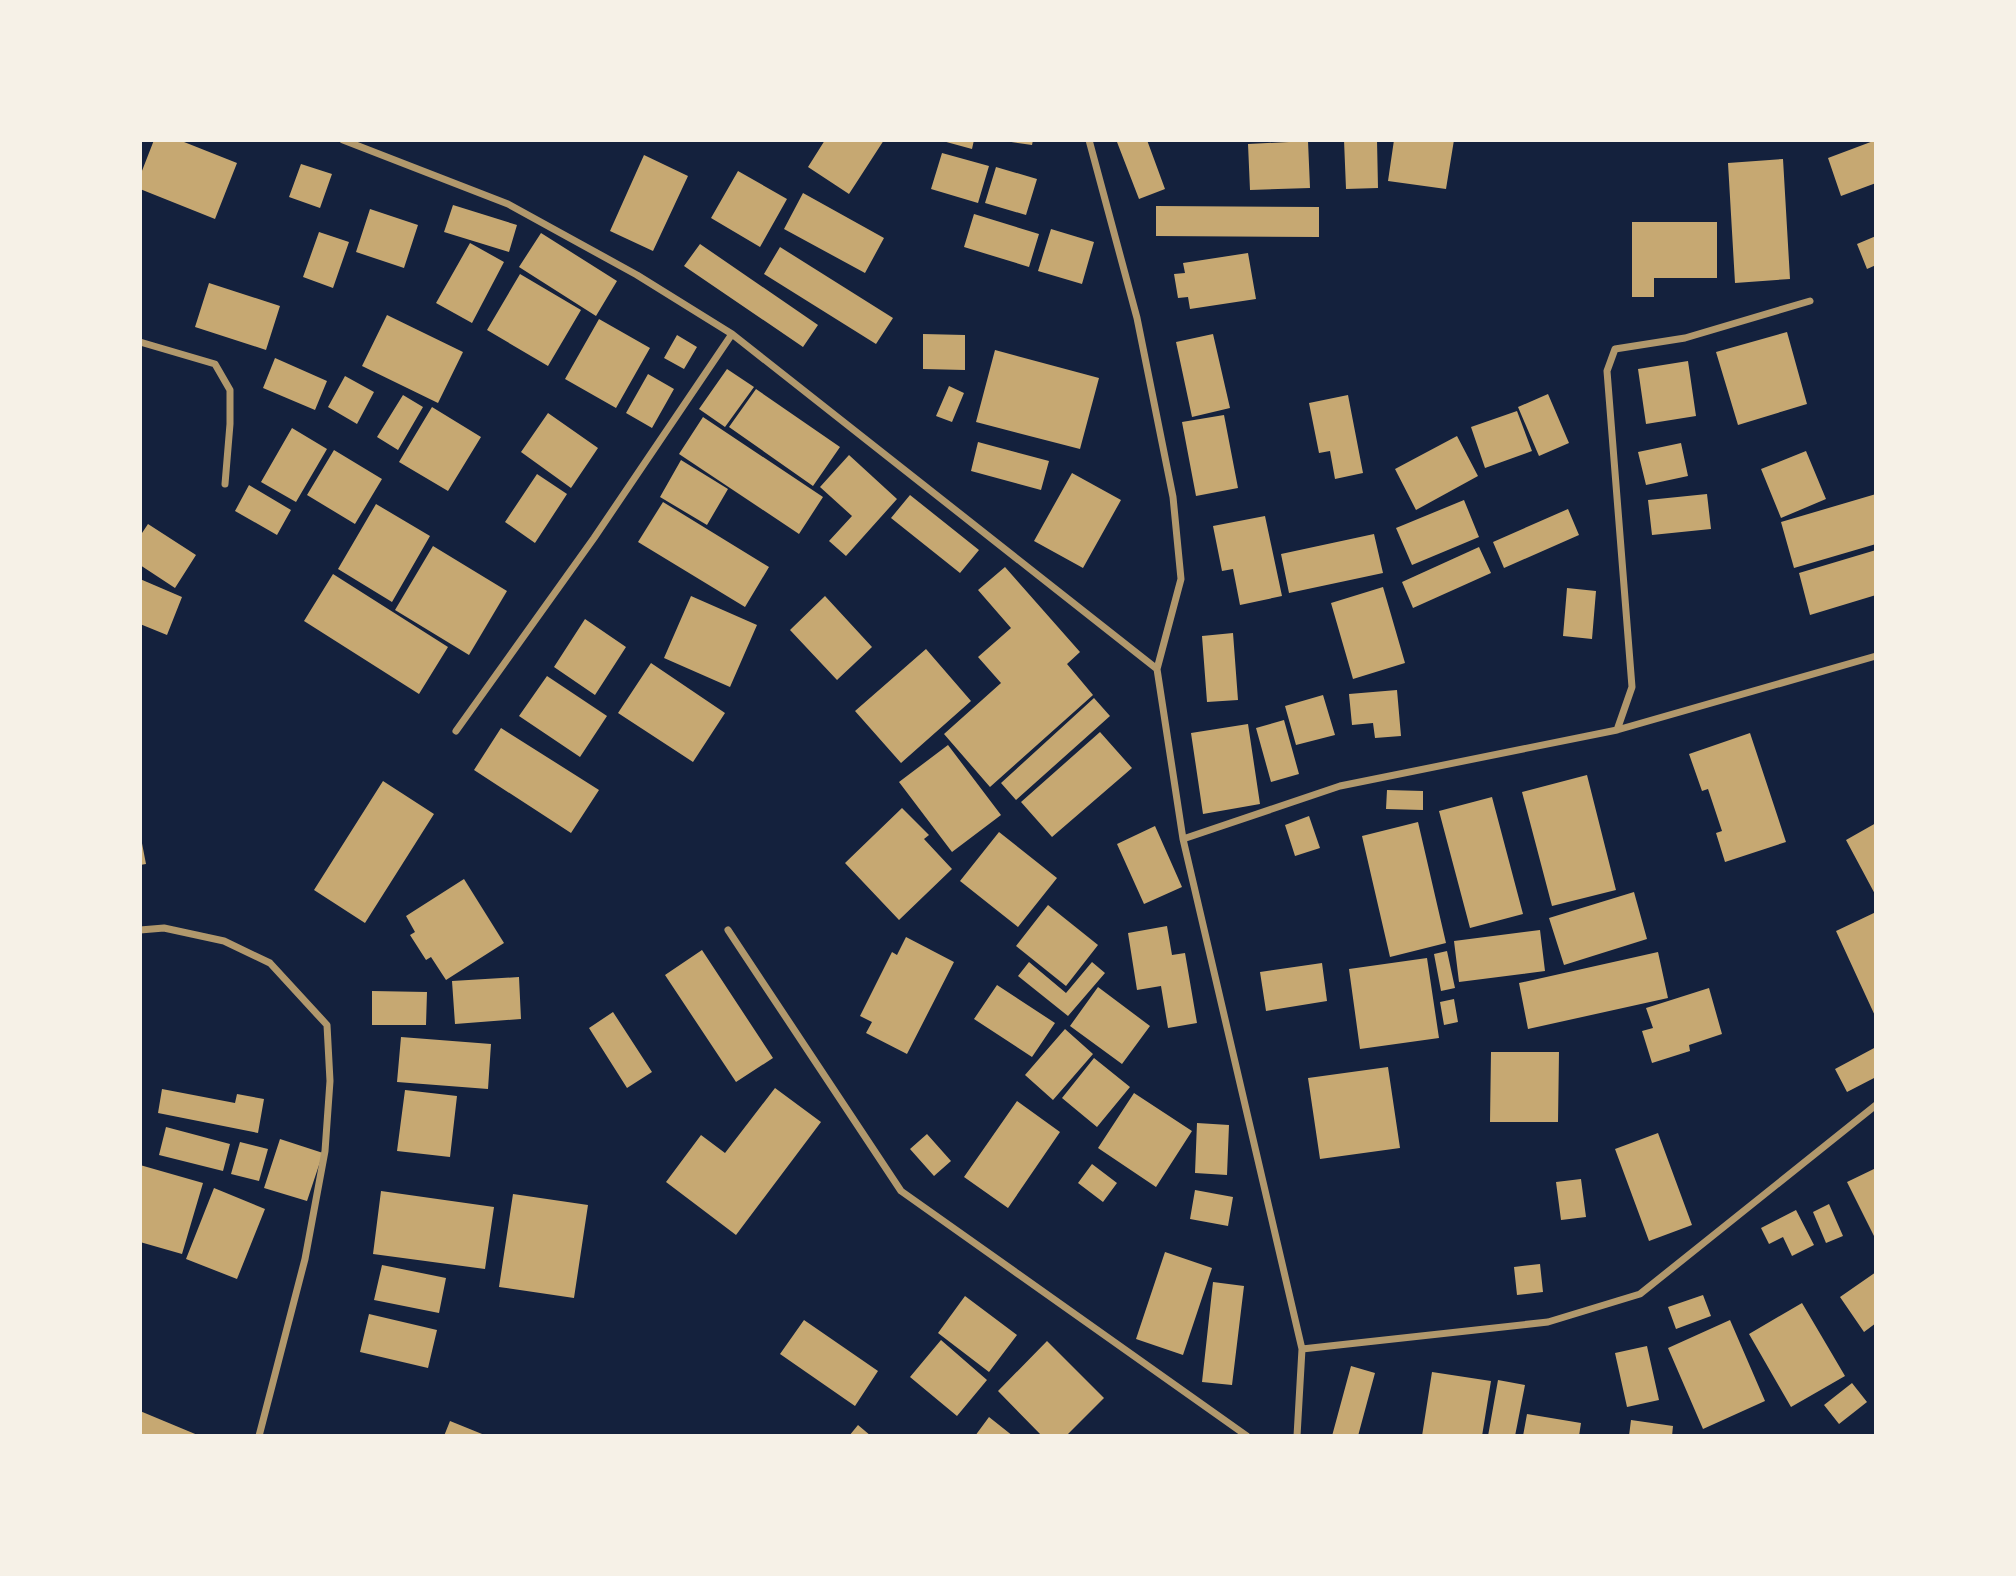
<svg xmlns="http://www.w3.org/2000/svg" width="2016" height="1576" font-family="'Golos Text',sans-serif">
<rect width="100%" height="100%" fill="#14213d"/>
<path fill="#c6a872" d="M154,140H179L237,163L215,219L140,189V176Z
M825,140H884L849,194L808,167Z
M939,140H974L972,149Z
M998,140H1033L1032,145Z
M1122,140H1147L1165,189L1139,199L1117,142Z
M1344,140H1377L1378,188L1346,189Z
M1394,140H1454L1446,189L1388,181Z
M1876,140V183L1841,196L1828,158Z
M1308,141L1310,188L1250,190L1248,144Z
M942,153L989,166L978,203L931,189Z
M644,155L688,176L653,251L610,231Z
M1783,159L1790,279L1735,283L1728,163Z
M301,164L332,174L320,208L289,197Z
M996,167L1037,179L1026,215L985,203Z
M738,171L787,199L760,247L711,218Z
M803,193L884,238L865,273L784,229Z
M453,205L517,225L509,252L444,232Z
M1156,206L1319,207V237L1156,236Z
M370,209L418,225L404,268L356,252Z
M974,214L1039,234L1029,267L964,247Z
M1632,222H1717V278H1654V297H1632Z
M1051,229L1094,242L1082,284L1038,271Z
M319,232L349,242L333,288L303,277Z
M541,233L617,281L596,316L519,267Z
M1876,236V265L1867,269L1857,244Z
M470,243L504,262L472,323L436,303Z
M700,244L818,325L803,347L684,266Z
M780,247L893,318L876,344L764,274Z
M1248,253L1256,299L1190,309L1188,297L1178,298L1174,274L1185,273L1183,263Z
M520,274L581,310L548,366L487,330Z
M209,283L280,306L266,350L195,327Z
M387,315L463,352L438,403L362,366Z
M599,319L650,348L616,408L565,379Z
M1787,332L1807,404L1738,425L1716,352Z
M923,334L965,335V370L923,369Z
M1213,334L1230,408L1192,417L1176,342Z
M677,335L697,347L684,369L664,358Z
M995,350L1099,378L1080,449L976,422Z
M275,358L327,381L315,410L263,388Z
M1688,361L1696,416L1646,424L1638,369Z
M727,369L754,387L725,427L699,409Z
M648,374L674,389L652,428L626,413Z
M345,376L374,392L357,424L328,407Z
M949,386L964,393L952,422L936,416Z
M756,389L840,447L813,486L729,427Z
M1548,394L1569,443L1539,456L1518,407Z
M403,395L423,407L398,450L377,437Z
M1348,395L1363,473L1335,479L1330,451L1319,453L1309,403Z
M432,407L481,437L448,491L399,462Z
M1517,411L1532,451L1485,468L1471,427Z
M548,413L598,448L571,488L521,452Z
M1224,415L1238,488L1196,496L1182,422Z
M703,417L823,497L799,534L679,454Z
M292,428L327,449L296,502L261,482Z
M1457,436L1478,476L1416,510L1395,469Z
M978,442L1049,461L1041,490L971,471Z
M1681,443L1688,476L1646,485L1638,452Z
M334,450L382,479L355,524L307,495Z
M1806,451L1826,499L1781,518L1761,469Z
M849,455L897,499L846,556L829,541L852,516L820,487Z
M681,460L728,489L707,525L660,497Z
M1072,473L1121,500L1083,568L1034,541Z
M537,474L567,494L535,543L505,522Z
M249,485L291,510L277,535L235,511Z
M1707,494L1711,529L1652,535L1648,500Z
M1876,494V544L1794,568L1781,522Z
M910,495L979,550L960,573L891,518Z
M1464,500L1479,537L1412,565L1396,528Z
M663,502L769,567L745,607L638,542Z
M376,504L430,536L392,602L338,569Z
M1568,509L1579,535L1504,568L1493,542Z
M1265,516L1282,596L1240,605L1233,569L1222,571L1213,526Z
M148,524L196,555L175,588L140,565V536Z
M1374,534L1383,573L1289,593L1281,554Z
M433,546L507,591L469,655L395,610Z
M1479,547L1491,573L1413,608L1402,582Z
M1876,550V595L1810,615L1799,573Z
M1005,567L1080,652L1067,664L1093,695L990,787L944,734L1001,683L978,657L1011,628L978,590Z
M333,574L448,647L419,694L304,621Z
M140,579L182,597L167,635L140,624Z
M1383,587L1405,663L1353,679L1331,603Z
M1567,588L1596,591L1592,639L1563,636Z
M691,596L757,625L730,687L664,658Z
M825,596L872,647L837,680L790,630Z
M585,619L626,647L595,695L554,667Z
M1233,633L1238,700L1207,702L1202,636Z
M926,649L971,701L901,763L855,711Z
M651,663L725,713L693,762L618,713Z
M547,676L607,716L580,757L519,716Z
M1397,690L1401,736L1375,738L1373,723L1352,725L1349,694Z
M1323,695L1335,735L1296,745L1285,706Z
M1094,698L1110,716L1016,800L1001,783Z
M1284,720L1299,774L1271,782L1256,728Z
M1248,724L1260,804L1203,814L1191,733Z
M501,728L599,790L571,833L474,770Z
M1100,732L1132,768L1052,837L1021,802Z
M1750,733L1786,842L1725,862L1716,833L1722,831L1708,789L1702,791L1689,754Z
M948,745L1001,815L952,852L899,782Z
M1587,775L1616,890L1552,906L1522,792Z
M383,781L434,814L365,923L314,890Z
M1387,790L1423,791V810L1386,809Z
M1492,797L1523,914L1470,928L1439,811Z
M902,808L929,835L924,839L952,869L899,920L845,863Z
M1309,816L1320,848L1295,856L1285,825Z
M1418,822L1446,943L1390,957L1362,836Z
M1876,823V896L1846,840Z
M1155,826L1182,887L1144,904L1117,844Z
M999,832L1057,878L1018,927L960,881Z
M140,833L146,864L140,865Z
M464,879L504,943L446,980L431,957L426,960L410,935L415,932L406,916Z
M1634,892L1647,939L1564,965L1549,918Z
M1048,905L1098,945L1066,986L1016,946Z
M1876,912V1018L1836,931Z
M1167,926L1172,955L1185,953L1197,1023L1168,1028L1161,986L1137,990L1128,933Z
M1540,930L1545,971L1459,982L1454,941Z
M906,937L954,962L907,1054L866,1033L872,1022L860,1016L892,952L897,955Z
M702,950L773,1058L736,1082L665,975Z
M1447,951L1455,988L1441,991L1434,954Z
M1658,952L1668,998L1528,1029L1519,983Z
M1427,958L1439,1038L1360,1049L1349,969Z
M1029,962L1066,993L1092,962L1105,973L1068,1016L1018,976Z
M1322,963L1327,1001L1266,1011L1260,972Z
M519,977L521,1019L455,1024L452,981Z
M997,985L1055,1023L1032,1057L974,1019Z
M1098,987L1150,1026L1122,1064L1070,1026Z
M1709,988L1722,1034L1689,1045L1690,1051L1652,1063L1642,1031L1653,1028L1646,1008Z
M372,991L427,992L426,1025H372Z
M1454,999L1458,1022L1444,1025L1440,1002Z
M613,1012L652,1072L627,1088L589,1028Z
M1065,1029L1093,1054L1053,1100L1025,1075Z
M401,1037L491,1044L488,1089L397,1082Z
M1876,1047V1077L1847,1092L1835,1069Z
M1491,1052H1559L1558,1122H1490Z
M1094,1058L1130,1087L1097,1127L1062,1098Z
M1388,1067L1400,1148L1320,1159L1308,1078Z
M775,1088L821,1122L736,1235L666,1182L701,1135L725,1153Z
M162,1089L235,1103L237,1094L264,1099L258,1133L158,1113Z
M405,1090L457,1096L450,1157L397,1151Z
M1134,1093L1192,1131L1156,1187L1098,1148Z
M1017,1101L1060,1132L1008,1208L964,1177Z
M1197,1123L1229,1125L1227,1175L1195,1173Z
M166,1127L230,1144L223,1171L159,1155Z
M1658,1133L1692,1225L1649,1241L1615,1149Z
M927,1134L951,1161L934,1176L910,1149Z
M280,1139L323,1153L307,1201L264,1188Z
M240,1142L268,1149L259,1181L231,1174Z
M1092,1164L1117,1183L1103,1202L1078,1183Z
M140,1165L203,1183L182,1254L140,1242Z
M1876,1168V1240L1847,1182Z
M1581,1179L1586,1217L1561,1220L1556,1182Z
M214,1188L265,1209L237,1279L186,1259Z
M1195,1190L1233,1197L1228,1226L1190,1219Z
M381,1191L494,1207L485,1269L373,1254Z
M513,1194L588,1205L574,1298L499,1287Z
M1829,1204L1843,1236L1826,1243L1813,1212Z
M1796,1210L1814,1245L1792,1256L1783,1237L1769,1244L1761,1228Z
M1165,1252L1212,1268L1183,1355L1136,1339Z
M1540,1264L1543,1292L1517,1295L1514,1267Z
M382,1265L446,1278L439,1313L374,1300Z
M1876,1272V1323L1864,1332L1840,1297Z
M1213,1282L1244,1286L1232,1385L1202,1382Z
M1703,1295L1711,1316L1676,1329L1668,1307Z
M965,1296L1017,1335L989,1372L938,1333Z
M1802,1303L1845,1376L1791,1407L1749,1334Z
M369,1314L437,1330L428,1368L360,1352Z
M804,1320L878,1371L855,1406L780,1354Z
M1730,1320L1765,1401L1703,1429L1668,1348Z
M941,1340L987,1380L957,1416L910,1377Z
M1047,1341L1104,1398L1066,1436H1042L998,1391Z
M1647,1346L1659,1400L1627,1407L1615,1353Z
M1351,1366L1375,1373L1358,1436H1332Z
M1432,1372L1491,1381L1482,1436H1422Z
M1498,1380L1525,1385L1515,1436H1488Z
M1852,1383L1867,1402L1839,1424L1824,1405Z
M140,1411L200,1436H140Z
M1527,1414L1581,1423L1579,1436H1523Z
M989,1417L1013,1436H975Z
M1631,1420L1673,1426L1672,1436H1629Z
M450,1421L487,1436H444Z
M858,1425L871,1436H849Z"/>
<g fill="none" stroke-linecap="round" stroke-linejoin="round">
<path stroke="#b1986c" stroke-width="7" d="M343,140L508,204L637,275L732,334L1157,669L1183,839L1302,1349L1297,1436
M1089,140L1137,318L1173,497L1181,579L1157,669
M140,342L215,364L230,390V424L225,484
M1617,730L1632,687L1607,371L1615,349L1685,338L1810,301
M456,731L594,538L732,334
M1183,839L1340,786L1617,730L1876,656
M140,930L164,928L224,941L270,963L327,1025L330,1081L325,1151L305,1259L259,1436
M728,930L901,1191L1247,1436
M1302,1349L1548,1322L1640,1294L1876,1105"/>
</g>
<rect width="2016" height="1576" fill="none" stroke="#f6f1e7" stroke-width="284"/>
</svg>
